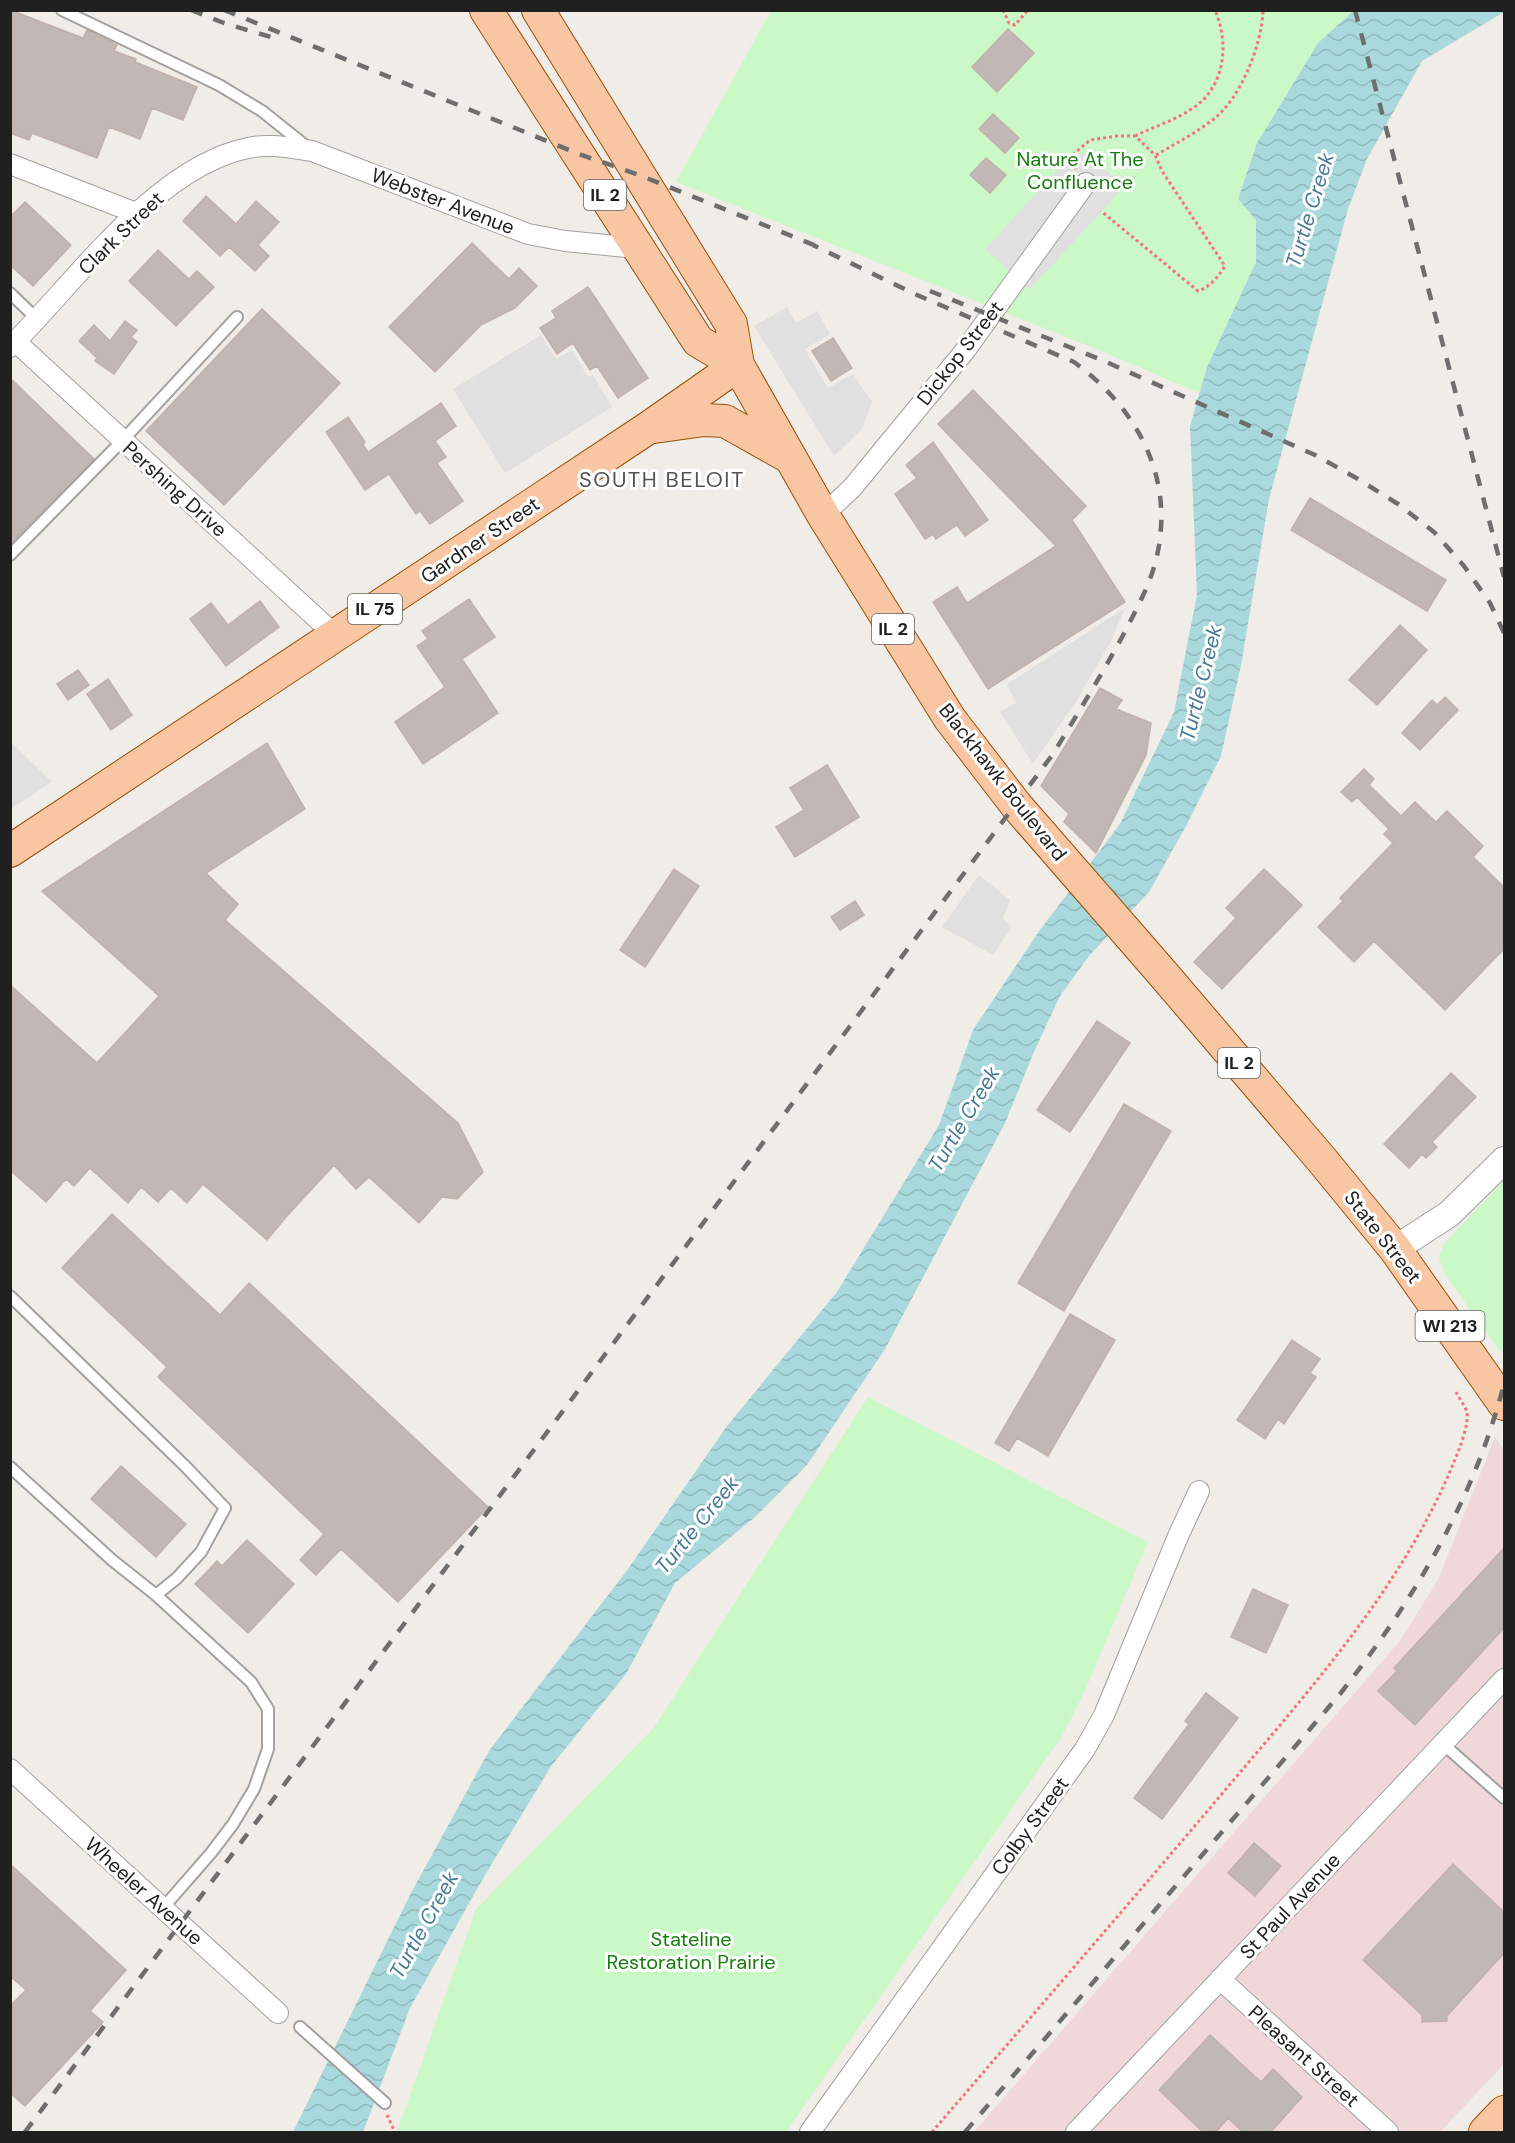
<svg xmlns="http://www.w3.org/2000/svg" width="1515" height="2143" font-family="'DM Sans',sans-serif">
<defs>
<pattern id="water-waves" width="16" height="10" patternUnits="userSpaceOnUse" patternTransform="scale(1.5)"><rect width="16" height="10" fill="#a9d9dc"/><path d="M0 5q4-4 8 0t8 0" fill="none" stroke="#91babc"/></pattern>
</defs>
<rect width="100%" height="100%" fill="#f0ece7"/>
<path fill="#f0d7da" d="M1495,1437L1504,1451V2064L1440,2132H974L1399,1642L1438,1580Z"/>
<path fill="#cbf8c7" d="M771,11H1353L1318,43L1257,143L1238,198L1256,220V262L1207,367L1199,393L1099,350L676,182Z
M1504,1180V1340L1501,1353L1445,1274L1439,1257L1443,1245Z
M868,1397L1148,1542L1083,1695L1062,1736L786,2132H397L476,1909L653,1729Z"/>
<path fill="#e0e0e0" d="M1087,152L1124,187L1029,290L985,249L1069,158Z
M787,307L796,323L817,311L830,334L805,349L828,388L853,374L872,402L862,429L834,456L754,326Z
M541,335L556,359L572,350L588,377L593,375L612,407L505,473L453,389Z
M1125,608L1111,641L1077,700L1033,764L1000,712L1016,703L1007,684Z
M11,742L52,782L11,809H10Z
M979,875L1010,900L1003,918L1012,927L993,955L942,927Z"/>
<path fill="url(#water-waves)" d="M1353,11H1504V12L1422,61L1367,159L1348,209L1269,499L1241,665L1221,756L1186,826L1149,892L1089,956L1060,996L1033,1054L1005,1123L885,1349L807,1465L755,1517L675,1583L626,1674L552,1765L485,1875L410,2008L363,2132H293L411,1893L489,1751L628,1569L727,1426L837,1292L939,1125L973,1030L1040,930L1120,824L1174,712L1197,595L1190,426L1207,367L1256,262V220L1238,199L1257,143L1318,43Z"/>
<path fill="#c1b7b4" stroke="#c2b1aa" stroke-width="1.5" d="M10,10L83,38L87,30L117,45L114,51L136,59L135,62L197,87L183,120L152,108L140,139L109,127L97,158L32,133L29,140L10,133Z
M1008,29L1034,53L997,92L972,67Z
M993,114L1019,138L1005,153L979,129Z
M986,158L1006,175L990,193L970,175Z
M206,196L236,224L256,201L279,222L258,245L269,256L255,271L229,247L220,256L183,221Z
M25,202L71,245L33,286L10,265V217Z
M472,243L509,279L519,268L537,286L515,308L481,325L435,372L389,327Z
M158,250L189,279L197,271L214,287L176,326L129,281Z
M588,287L648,378L618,398L597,366L590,370L573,343L557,354L540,328L556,318L552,311Z
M262,309L340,383L224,505L146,431Z
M125,321L137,330L131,337L137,342L114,374L95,361L97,358L79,341L94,325L110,341Z
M833,338L852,368L831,381L812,351Z
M10,378L94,459L10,544Z
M973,390L1086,506L1072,520L1125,602L988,689L933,602L957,587L967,603L1056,546L938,424Z
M441,403L456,426L435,441L446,457L437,463L463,501L430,524L420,511L416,514L389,474L365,490L326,432L348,417L365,442L363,445L368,452Z
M933,442L988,520L965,536L957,525L936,539L933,534L925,539L895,494L917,478L906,465Z
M1310,498L1446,580L1427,611L1291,530Z
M469,599L495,637L462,659L498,713L423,764L395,722L445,687L417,646L428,639L422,631Z
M260,601L279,627L226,666L190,619L211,603L228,625Z
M1400,625L1427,650L1377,705L1349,680Z
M78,670L89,685L68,700L57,684Z
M108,679L132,715L111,730L87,694Z
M1100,688L1122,700L1116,709L1151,723L1146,755L1096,853L1064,822L1069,814L1041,786Z
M1445,697L1458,710L1420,750L1402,733L1432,700L1437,705Z
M267,743L305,809L206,873L238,904L225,920L458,1123L483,1172L457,1199L442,1197L419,1223L369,1177L356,1189L334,1165L286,1217L267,1240L203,1184L187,1203L171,1188L158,1202L141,1187L128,1203L90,1168L74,1186L66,1179L46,1202L10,1170V985L97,1063L159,996L42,891Z
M827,765L859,817L795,857L776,827L804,810L790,788Z
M1364,769L1374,779L1369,785L1401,816L1415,802L1436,822L1447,811L1483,846L1473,857L1504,887V949L1445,1010L1374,941L1354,962L1318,927L1343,901L1340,898L1393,843L1384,834L1389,829L1357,797L1352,802L1341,792Z
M674,869L699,886L645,967L620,950Z
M1264,869L1302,905L1222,989L1194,962L1236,918L1226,908Z
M855,901L864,915L840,930L831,917Z
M1097,1021L1130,1043L1070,1132L1037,1110Z
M1451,1073L1476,1097L1432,1142L1437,1147L1426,1158L1422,1154L1409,1168L1384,1144Z
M1124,1104L1171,1131L1064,1311L1018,1283Z
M112,1214L220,1315L249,1283L488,1507L398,1602L341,1549L316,1575L300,1560L324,1534L158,1377L167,1367L62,1268Z
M1070,1314L1115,1340L1048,1456L1017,1438L1009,1451L995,1443Z
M1292,1340L1320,1359L1310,1373L1316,1377L1284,1424L1278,1419L1265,1439L1237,1420Z
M121,1466L186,1524L156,1557L91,1499Z
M247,1540L294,1584L248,1633L195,1584L217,1561L222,1566Z
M1504,1548V1628L1415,1725L1378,1691L1397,1671L1394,1668Z
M1253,1589L1288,1605L1266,1653L1231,1637Z
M1206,1693L1238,1718L1162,1819L1134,1798L1189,1724L1185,1721Z
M1254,1843L1281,1866L1255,1896L1228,1873Z
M10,1864L126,1970L90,2011L103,2022L25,2106L10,2093V2006L26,1990L10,1976Z
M1453,1864L1504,1912V1953L1447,2016V2021L1422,2022V2015L1363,1960Z
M1210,2035L1261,2082L1273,2069L1302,2097L1270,2133H1244L1228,2118L1215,2133H1204L1159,2090Z"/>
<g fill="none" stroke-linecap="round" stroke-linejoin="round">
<defs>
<path id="service" d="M62,10L219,85L262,111L307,147
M10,293L37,319
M10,555L122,441L237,317
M10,1296L186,1467L225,1508L201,1552L177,1578L156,1595L112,1560L10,1467
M156,1595L251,1682L268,1709V1749L254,1789L233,1824L211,1853L163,1908
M1443,1744L1504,1798
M300,2027L385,2103"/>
<path id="minor" d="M10,164L136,213
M16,342L335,635
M10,347C76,282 155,167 248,148C270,143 291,148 312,151L528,234L565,241L637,248
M823,515L852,488L964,352L1086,183
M10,1769L278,2013
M1220,1979L1388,2132
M810,2132L1085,1749L1104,1715L1179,1534L1199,1491
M1076,2132L1504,1679"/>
<path id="tertiary" d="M1395,1249L1449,1214L1504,1160"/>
<path id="primary" d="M486,10L698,341L738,365
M538,10L731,324L738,365L823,515L950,719L1016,805L1164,975L1322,1160L1395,1249L1504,1404
M654,427L704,420L725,421L789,457
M10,851L648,428L738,365
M1485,2132L1504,2112"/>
</defs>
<use href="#service" stroke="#a1a1a1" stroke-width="14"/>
<use href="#minor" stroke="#a1a1a1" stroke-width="22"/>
<use href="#tertiary" stroke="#a1a1a1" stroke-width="28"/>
<use href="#primary" stroke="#975005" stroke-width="34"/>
<path stroke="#f5737b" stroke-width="3" stroke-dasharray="3 3" stroke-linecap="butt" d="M1003,10L1009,23L1015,25L1028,10
M1135,136C1153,127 1173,121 1190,110C1225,89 1230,45 1215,10
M1156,155C1175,144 1194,134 1211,121C1240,101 1262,45 1263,10
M1076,169L1069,158L1090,140L1117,136H1135L1155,155L1162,171L1225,266C1218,277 1210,287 1198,291L1101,211
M387,2115L395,2132
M932,2132C1030,2018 1129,1904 1226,1789C1312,1687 1403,1586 1454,1462C1459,1450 1469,1425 1467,1412C1465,1406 1459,1398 1456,1392"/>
<use href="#service" stroke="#fff" stroke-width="10"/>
<use href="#minor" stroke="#fff" stroke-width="20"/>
<use href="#tertiary" stroke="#fff" stroke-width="26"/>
<use href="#primary" stroke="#f9c6a4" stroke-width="32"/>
<path stroke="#6e6e6e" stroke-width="4.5" stroke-dasharray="12 12" stroke-linecap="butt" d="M191,10L224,23L274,38
M224,10L579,154L639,175L819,247
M1355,10L1504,577
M930,291L1104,361L1315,455L1358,479L1398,504L1434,532L1464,566L1490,603L1504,633
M25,2132L1053,754C1078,713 1104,671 1127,628C1138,606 1150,584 1156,560C1176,479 1138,409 1074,362L917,295L813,245
M965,2132L1340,1694C1414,1600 1474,1500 1504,1384"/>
</g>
<g text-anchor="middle" stroke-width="6" stroke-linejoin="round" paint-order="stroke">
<g fill="#fff" stroke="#636363" stroke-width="1.5">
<rect x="584" y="180" width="42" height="30" rx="4.5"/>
<rect x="348" y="594" width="54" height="30" rx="4.5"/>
<rect x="872" y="614" width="42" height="30" rx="4.5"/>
<rect x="1218" y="1048" width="42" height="30" rx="4.5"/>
<rect x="1415.5" y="1311" width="69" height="30" rx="4.5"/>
</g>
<g font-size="18" font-weight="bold" fill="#202020">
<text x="605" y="201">IL 2</text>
<text x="375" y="615">IL 75</text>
<text x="893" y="635">IL 2</text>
<text x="1239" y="1069">IL 2</text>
<text x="1450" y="1332">WI 213</text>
</g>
<g font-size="20" fill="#187d10" stroke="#fff">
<text x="1080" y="166">Nature At The<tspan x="1080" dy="23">Confluence</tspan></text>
<text x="691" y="1946">Stateline<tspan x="691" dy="23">Restoration Prairie</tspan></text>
</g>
<g font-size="20" fill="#202020" stroke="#fff">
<text transform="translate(443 201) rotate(21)" y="7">Webster Avenue</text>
<text transform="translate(121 233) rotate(-44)" y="7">Clark Street</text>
<text transform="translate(960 353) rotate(-52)" y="7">Dickop Street</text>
<text transform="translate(175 489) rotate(42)" y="7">Pershing Drive</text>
<text transform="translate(480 540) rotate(-34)" y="7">Gardner Street</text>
<text transform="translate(1003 782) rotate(52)" y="7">Blackhawk Boulevard</text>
<text transform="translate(1383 1237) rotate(52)" y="7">State Street</text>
<text transform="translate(1030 1826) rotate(-54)" y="7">Colby Street</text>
<text transform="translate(144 1891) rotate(42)" y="7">Wheeler Avenue</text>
<text transform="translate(1290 1906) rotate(-47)" y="7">St Paul Avenue</text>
<text transform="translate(1304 2056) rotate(42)" y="7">Pleasant Street</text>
</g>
<g font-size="21" font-style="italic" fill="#467a96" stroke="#fff">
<text transform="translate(1310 210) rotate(-73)" y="7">Turtle Creek</text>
<text transform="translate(1201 683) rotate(-76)" y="7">Turtle Creek</text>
<text transform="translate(964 1119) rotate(-59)" y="7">Turtle Creek</text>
<text transform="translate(697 1525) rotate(-51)" y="7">Turtle Creek</text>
<text transform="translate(424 1925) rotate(-61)" y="7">Turtle Creek</text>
</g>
<g font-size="22" letter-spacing="1.5" fill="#535353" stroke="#fff">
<text x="662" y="487">SOUTH BELOIT</text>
</g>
</g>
<rect width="1515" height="2143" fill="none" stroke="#202020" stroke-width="24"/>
</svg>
